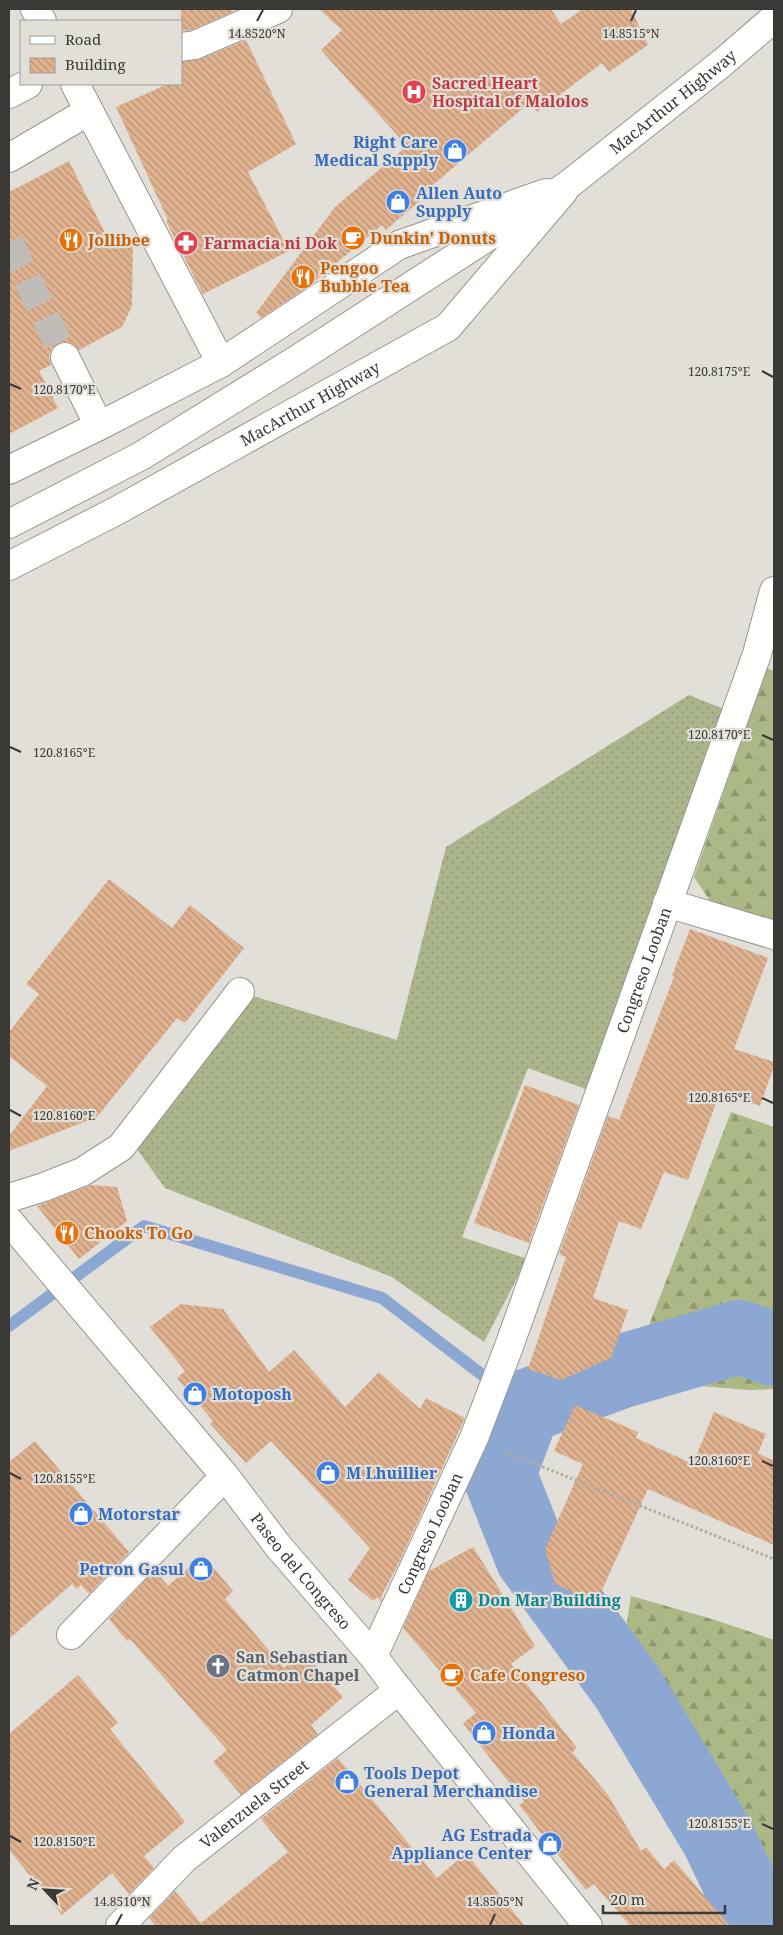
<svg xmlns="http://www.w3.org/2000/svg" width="783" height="1935" font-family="'Noto Serif',serif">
<defs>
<pattern id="grass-dots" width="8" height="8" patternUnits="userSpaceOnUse" patternTransform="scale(1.25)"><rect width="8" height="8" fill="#abb58c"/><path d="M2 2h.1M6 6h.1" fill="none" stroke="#8c9473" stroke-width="1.8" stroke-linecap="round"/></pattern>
<pattern id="forest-firs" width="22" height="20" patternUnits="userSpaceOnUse" patternTransform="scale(1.25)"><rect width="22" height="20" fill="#acb885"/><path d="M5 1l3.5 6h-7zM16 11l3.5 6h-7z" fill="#8d976e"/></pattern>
<pattern id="building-back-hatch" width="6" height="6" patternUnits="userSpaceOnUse" patternTransform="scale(1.25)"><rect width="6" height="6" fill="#e0b28f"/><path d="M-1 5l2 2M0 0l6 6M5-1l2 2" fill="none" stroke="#b79276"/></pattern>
</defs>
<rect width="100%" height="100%" fill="#e2ded8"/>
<path fill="url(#grass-dots)" d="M689,695L736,714L591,1091L528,1068L462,1237L527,1259L484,1342L392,1277L165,1188L123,1130L237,991L397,1040L446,847Z"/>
<path fill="url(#forest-firs)" d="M767,668L774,671V923L712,904L694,877Z
M731,1112L774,1127V1389L749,1390L628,1380Z
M631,1596L712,1619L774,1640V1879L624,1641Z"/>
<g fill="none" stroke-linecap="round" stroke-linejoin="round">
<path stroke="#8da7d3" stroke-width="12" d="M9,1326L144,1226L382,1298L524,1407"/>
<path stroke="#8da7d3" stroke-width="74" d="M760,1926L718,1838L627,1687L532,1557L499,1474L524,1407L619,1372L739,1337L774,1349"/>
</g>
<path fill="url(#building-back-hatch)" d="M181,9H232L233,12L191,30L181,31Z
M319,9H551L561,24L583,9H631L648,45L609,72L602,63L537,112L529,103L427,190L429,193L386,230L382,225L305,289L261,318L256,313L335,207L407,146L321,50L342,30Z
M246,40L296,144L248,172L289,251L203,294L166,221L168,220L116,107L168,84H181V62L201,59Z
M69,161L112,247L133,237L132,306L122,327L79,350L74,344L67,342L59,343L52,348L49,356L51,365L39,371L58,408L9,434V192Z
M109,879L172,928L190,905L244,948L185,1023L177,1018L97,1117L9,1151V1136L47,1086L9,1056V1032L39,994L26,984Z
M690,929L768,958L734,1049L774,1062V1066L760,1106L720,1092L688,1180L664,1172L641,1229L619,1221L593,1298L628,1310L611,1358L561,1380L528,1369L566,1257L559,1254L608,1116L619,1120L674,977L672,976Z
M525,1085L579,1105L529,1243L474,1223Z
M91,1185L117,1187L127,1221L79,1259L37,1206Z
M181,1304L223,1309L269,1372L294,1350L345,1407L379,1372L420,1409L426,1398L465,1418L400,1560L380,1599L383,1598L381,1602L377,1597L373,1601L348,1580L370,1548L271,1441L246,1463L210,1424L213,1421L177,1378L185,1371L150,1327Z
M575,1405L638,1432L636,1438L693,1464L714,1412L766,1434L758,1453L774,1461V1545L648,1489L596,1603L555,1584L545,1549L583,1464L554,1451Z
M35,1441L129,1552L89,1594L81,1585L76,1589L72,1584L9,1639V1462Z
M473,1547L535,1646L511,1664L577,1748L572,1752L608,1795L641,1851L646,1847L664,1869L674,1860L730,1926H630L594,1884L586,1890L519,1805L524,1802L463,1723L476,1713L403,1628L429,1571Z
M203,1555L233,1591L225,1599L284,1668L303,1651L343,1697L311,1725L318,1734L241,1795L213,1762L227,1750L130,1639L127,1641L109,1619L149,1576L151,1578L157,1573L168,1586Z
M78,1675L118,1723L110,1729L185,1822L144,1856L154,1868L129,1894L112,1873L62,1915L9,1850V1734Z
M338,1758L437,1878L466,1853L525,1926H156L149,1918L175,1891L201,1923L288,1852L261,1819Z"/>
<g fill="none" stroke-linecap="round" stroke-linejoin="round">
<path stroke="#c0bdb8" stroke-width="28" stroke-dasharray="28 14" stroke-linecap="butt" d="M9,242L65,357"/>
<defs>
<g id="minor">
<path d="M35,9L42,21"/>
<path d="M181,47L195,45L278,9"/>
<path d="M75,84L221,363"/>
<path d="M9,94L28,84"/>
<path d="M9,158L89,111"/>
<path d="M65,357L99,426"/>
<path d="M667,903L774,935"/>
<path d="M9,1198L44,1187L82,1172L121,1147L240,992"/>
<path d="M71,1635L225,1476"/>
<path id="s1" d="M373,1656L474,1438L508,1349L757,654L774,591"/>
<path id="s2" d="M120,1926L184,1859L399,1690"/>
</g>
<g id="major">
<path d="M9,470L99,426L221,363L399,245L546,193"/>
<path id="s3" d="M9,566L118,510L448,327L563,192"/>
<path id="s4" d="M9,1221L225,1476L278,1546L373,1656L391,1680L588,1926"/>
</g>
<g id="highway">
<path id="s5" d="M9,524L141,456L298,359L568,185L722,63L774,18"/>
</g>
</defs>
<use href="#minor" stroke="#99958f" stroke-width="30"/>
<use href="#major" stroke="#99958f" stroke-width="30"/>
<use href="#highway" stroke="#99958f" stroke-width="30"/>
<path stroke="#b0aca7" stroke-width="3" stroke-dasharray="2.5 2.5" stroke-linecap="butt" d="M505,1452L774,1559"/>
<use href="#minor" stroke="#fff" stroke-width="28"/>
<use href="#major" stroke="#fff" stroke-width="28"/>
<use href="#highway" stroke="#fff" stroke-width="28"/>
</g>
<path fill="none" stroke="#3a3936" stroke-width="2" d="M257,21L263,10M631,21L636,10M762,371L773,377M10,384L21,389M762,735L773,740M10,747L21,752M762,1098L773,1103M10,1110L21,1116M762,1461L773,1466M10,1473L21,1479M762,1824L773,1829M10,1836L21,1842M116,1925L122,1914M490,1925L495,1914"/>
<defs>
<symbol id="hospital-disc" viewBox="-11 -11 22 22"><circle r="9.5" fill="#e0444e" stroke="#e2ded8"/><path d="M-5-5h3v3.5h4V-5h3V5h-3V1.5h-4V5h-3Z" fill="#fff"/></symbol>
<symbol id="shop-disc" viewBox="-11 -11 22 22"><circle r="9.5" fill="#3f7fe0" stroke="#e2ded8"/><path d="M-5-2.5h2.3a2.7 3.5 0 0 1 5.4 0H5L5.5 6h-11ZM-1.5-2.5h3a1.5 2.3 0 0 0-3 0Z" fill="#fff"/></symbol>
<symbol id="cafe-disc" viewBox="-11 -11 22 22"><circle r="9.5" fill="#e8710a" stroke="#e2ded8"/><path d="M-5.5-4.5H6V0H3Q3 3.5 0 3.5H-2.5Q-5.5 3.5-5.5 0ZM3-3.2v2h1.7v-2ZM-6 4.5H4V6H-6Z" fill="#fff"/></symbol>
<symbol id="restaurant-disc" viewBox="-11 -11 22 22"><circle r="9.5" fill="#e8710a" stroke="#e2ded8"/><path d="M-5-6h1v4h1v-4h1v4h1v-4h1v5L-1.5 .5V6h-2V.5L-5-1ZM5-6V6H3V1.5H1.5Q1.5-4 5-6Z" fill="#fff"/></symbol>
<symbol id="pharmacy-disc" viewBox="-11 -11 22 22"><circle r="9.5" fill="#e0444e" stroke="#e2ded8"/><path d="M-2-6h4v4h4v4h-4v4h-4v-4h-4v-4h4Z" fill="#fff"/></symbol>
<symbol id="building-disc" viewBox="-11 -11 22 22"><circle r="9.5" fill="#0f9aa8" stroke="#e2ded8"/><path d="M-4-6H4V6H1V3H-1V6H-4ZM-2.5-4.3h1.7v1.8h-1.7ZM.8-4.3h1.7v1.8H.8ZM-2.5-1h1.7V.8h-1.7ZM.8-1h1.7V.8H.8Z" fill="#fff"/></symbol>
<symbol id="church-disc" viewBox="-11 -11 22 22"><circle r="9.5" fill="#6b7280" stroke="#e2ded8"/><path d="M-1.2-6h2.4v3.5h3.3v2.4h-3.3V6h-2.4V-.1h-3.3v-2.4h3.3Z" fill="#fff"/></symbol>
</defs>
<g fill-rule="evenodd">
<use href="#hospital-disc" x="400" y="78" width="28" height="28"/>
<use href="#shop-disc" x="441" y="137" width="28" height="28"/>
<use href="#shop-disc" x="384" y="188" width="28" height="28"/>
<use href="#cafe-disc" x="339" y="224" width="28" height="28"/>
<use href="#restaurant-disc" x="57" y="226" width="28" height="28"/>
<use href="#pharmacy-disc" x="172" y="229" width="28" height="28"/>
<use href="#restaurant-disc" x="289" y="263" width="28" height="28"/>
<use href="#restaurant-disc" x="53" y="1219" width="28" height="28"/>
<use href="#shop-disc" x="181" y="1380" width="28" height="28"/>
<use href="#shop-disc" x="314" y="1459" width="28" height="28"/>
<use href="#shop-disc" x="67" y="1500" width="28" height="28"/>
<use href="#shop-disc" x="187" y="1555" width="28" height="28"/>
<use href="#building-disc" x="447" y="1586" width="28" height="28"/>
<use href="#church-disc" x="204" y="1652" width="28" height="28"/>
<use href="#cafe-disc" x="438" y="1661" width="28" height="28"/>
<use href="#shop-disc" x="470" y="1719" width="28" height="28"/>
<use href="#shop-disc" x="333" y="1768" width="28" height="28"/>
<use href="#shop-disc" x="536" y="1830" width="28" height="28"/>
</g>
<g text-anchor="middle" stroke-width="4.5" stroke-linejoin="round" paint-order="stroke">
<g font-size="16" font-weight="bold" fill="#be3a42" stroke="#e2ded8" text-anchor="start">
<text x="432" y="89">Sacred Heart<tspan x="432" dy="18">Hospital of Malolos</tspan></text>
<text x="204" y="249">Farmacia ni Dok</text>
</g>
<g font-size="16" fill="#3a3936" stroke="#e2ded8">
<text dy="6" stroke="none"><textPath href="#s5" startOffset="788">MacArthur Highway</textPath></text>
<text dy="6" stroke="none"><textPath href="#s3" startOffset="342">MacArthur Highway</textPath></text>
<text dy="6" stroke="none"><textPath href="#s1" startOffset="738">Congreso Looban</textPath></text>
<text dy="6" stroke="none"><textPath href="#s1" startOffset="135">Congreso Looban</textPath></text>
<text dy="6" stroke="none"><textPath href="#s4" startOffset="456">Paseo del Congreso</textPath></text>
<text dy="6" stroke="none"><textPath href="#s2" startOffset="182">Valenzuela Street</textPath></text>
</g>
<g font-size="16" font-weight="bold" fill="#366cbe" stroke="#e2ded8" text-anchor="start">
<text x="438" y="148" text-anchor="end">Right Care<tspan x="438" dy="18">Medical Supply</tspan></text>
<text x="416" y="199">Allen Auto<tspan x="416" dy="18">Supply</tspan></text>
<text x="212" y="1400">Motoposh</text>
<text x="346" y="1479">M Lhuillier</text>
<text x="98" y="1520">Motorstar</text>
<text x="184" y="1575" text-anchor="end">Petron Gasul</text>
<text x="502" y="1739">Honda</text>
<text x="364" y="1779">Tools Depot<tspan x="364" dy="18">General Merchandise</tspan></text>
<text x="532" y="1841" text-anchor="end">AG Estrada<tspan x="532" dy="18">Appliance Center</tspan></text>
</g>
<g font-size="16" font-weight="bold" fill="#c56008" stroke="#e2ded8" text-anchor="start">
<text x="370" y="244">Dunkin' Donuts</text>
<text x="88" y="246">Jollibee</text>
<text x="320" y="274">Pengoo<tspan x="320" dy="18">Bubble Tea</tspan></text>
<text x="84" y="1239">Chooks To Go</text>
<text x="470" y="1681">Cafe Congreso</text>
</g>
<g font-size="16" font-weight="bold" fill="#0d838f" stroke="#e2ded8" text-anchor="start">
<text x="478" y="1606">Don Mar Building</text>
</g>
<g font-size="16" font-weight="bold" fill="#5b616d" stroke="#e2ded8" text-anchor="start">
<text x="236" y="1663">San Sebastian<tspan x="236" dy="18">Catmon Chapel</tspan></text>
</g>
</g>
<g font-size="12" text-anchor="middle" fill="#3a3936" stroke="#e2ded8" stroke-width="4.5" stroke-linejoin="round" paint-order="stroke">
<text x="257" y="38">14.8520°N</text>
<text x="631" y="38">14.8515°N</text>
<text x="719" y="376">120.8175°E</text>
<text x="64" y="394">120.8170°E</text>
<text x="719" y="739">120.8170°E</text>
<text x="64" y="757">120.8165°E</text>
<text x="719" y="1102">120.8165°E</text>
<text x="64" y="1120">120.8160°E</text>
<text x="719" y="1465">120.8160°E</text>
<text x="64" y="1483">120.8155°E</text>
<text x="719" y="1828">120.8155°E</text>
<text x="64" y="1846">120.8150°E</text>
<text x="122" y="1906">14.8510°N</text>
<text x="495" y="1906">14.8505°N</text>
</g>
<rect width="783" height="1935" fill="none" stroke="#3a3936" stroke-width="20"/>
<rect x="20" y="20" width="162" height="65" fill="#e2ded8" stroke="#9f9c97"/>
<rect x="30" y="36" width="25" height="8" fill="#ffffff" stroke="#9f9c97"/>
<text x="65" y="45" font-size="15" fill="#3a3936">Road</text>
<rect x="30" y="58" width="25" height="15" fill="url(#building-back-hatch)" stroke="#9f9c97"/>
<text x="65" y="70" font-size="15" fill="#3a3936">Building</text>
<g transform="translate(45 1890) rotate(295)" stroke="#e2ded8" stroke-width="4" paint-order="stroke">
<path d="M0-4L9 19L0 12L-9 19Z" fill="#3a3936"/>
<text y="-8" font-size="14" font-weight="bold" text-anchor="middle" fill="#3a3936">N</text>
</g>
<path d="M603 1905v8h122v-8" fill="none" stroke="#3a3936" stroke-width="2.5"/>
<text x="610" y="1905" font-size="15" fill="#3a3936" stroke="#e2ded8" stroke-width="4" paint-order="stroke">20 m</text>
</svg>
